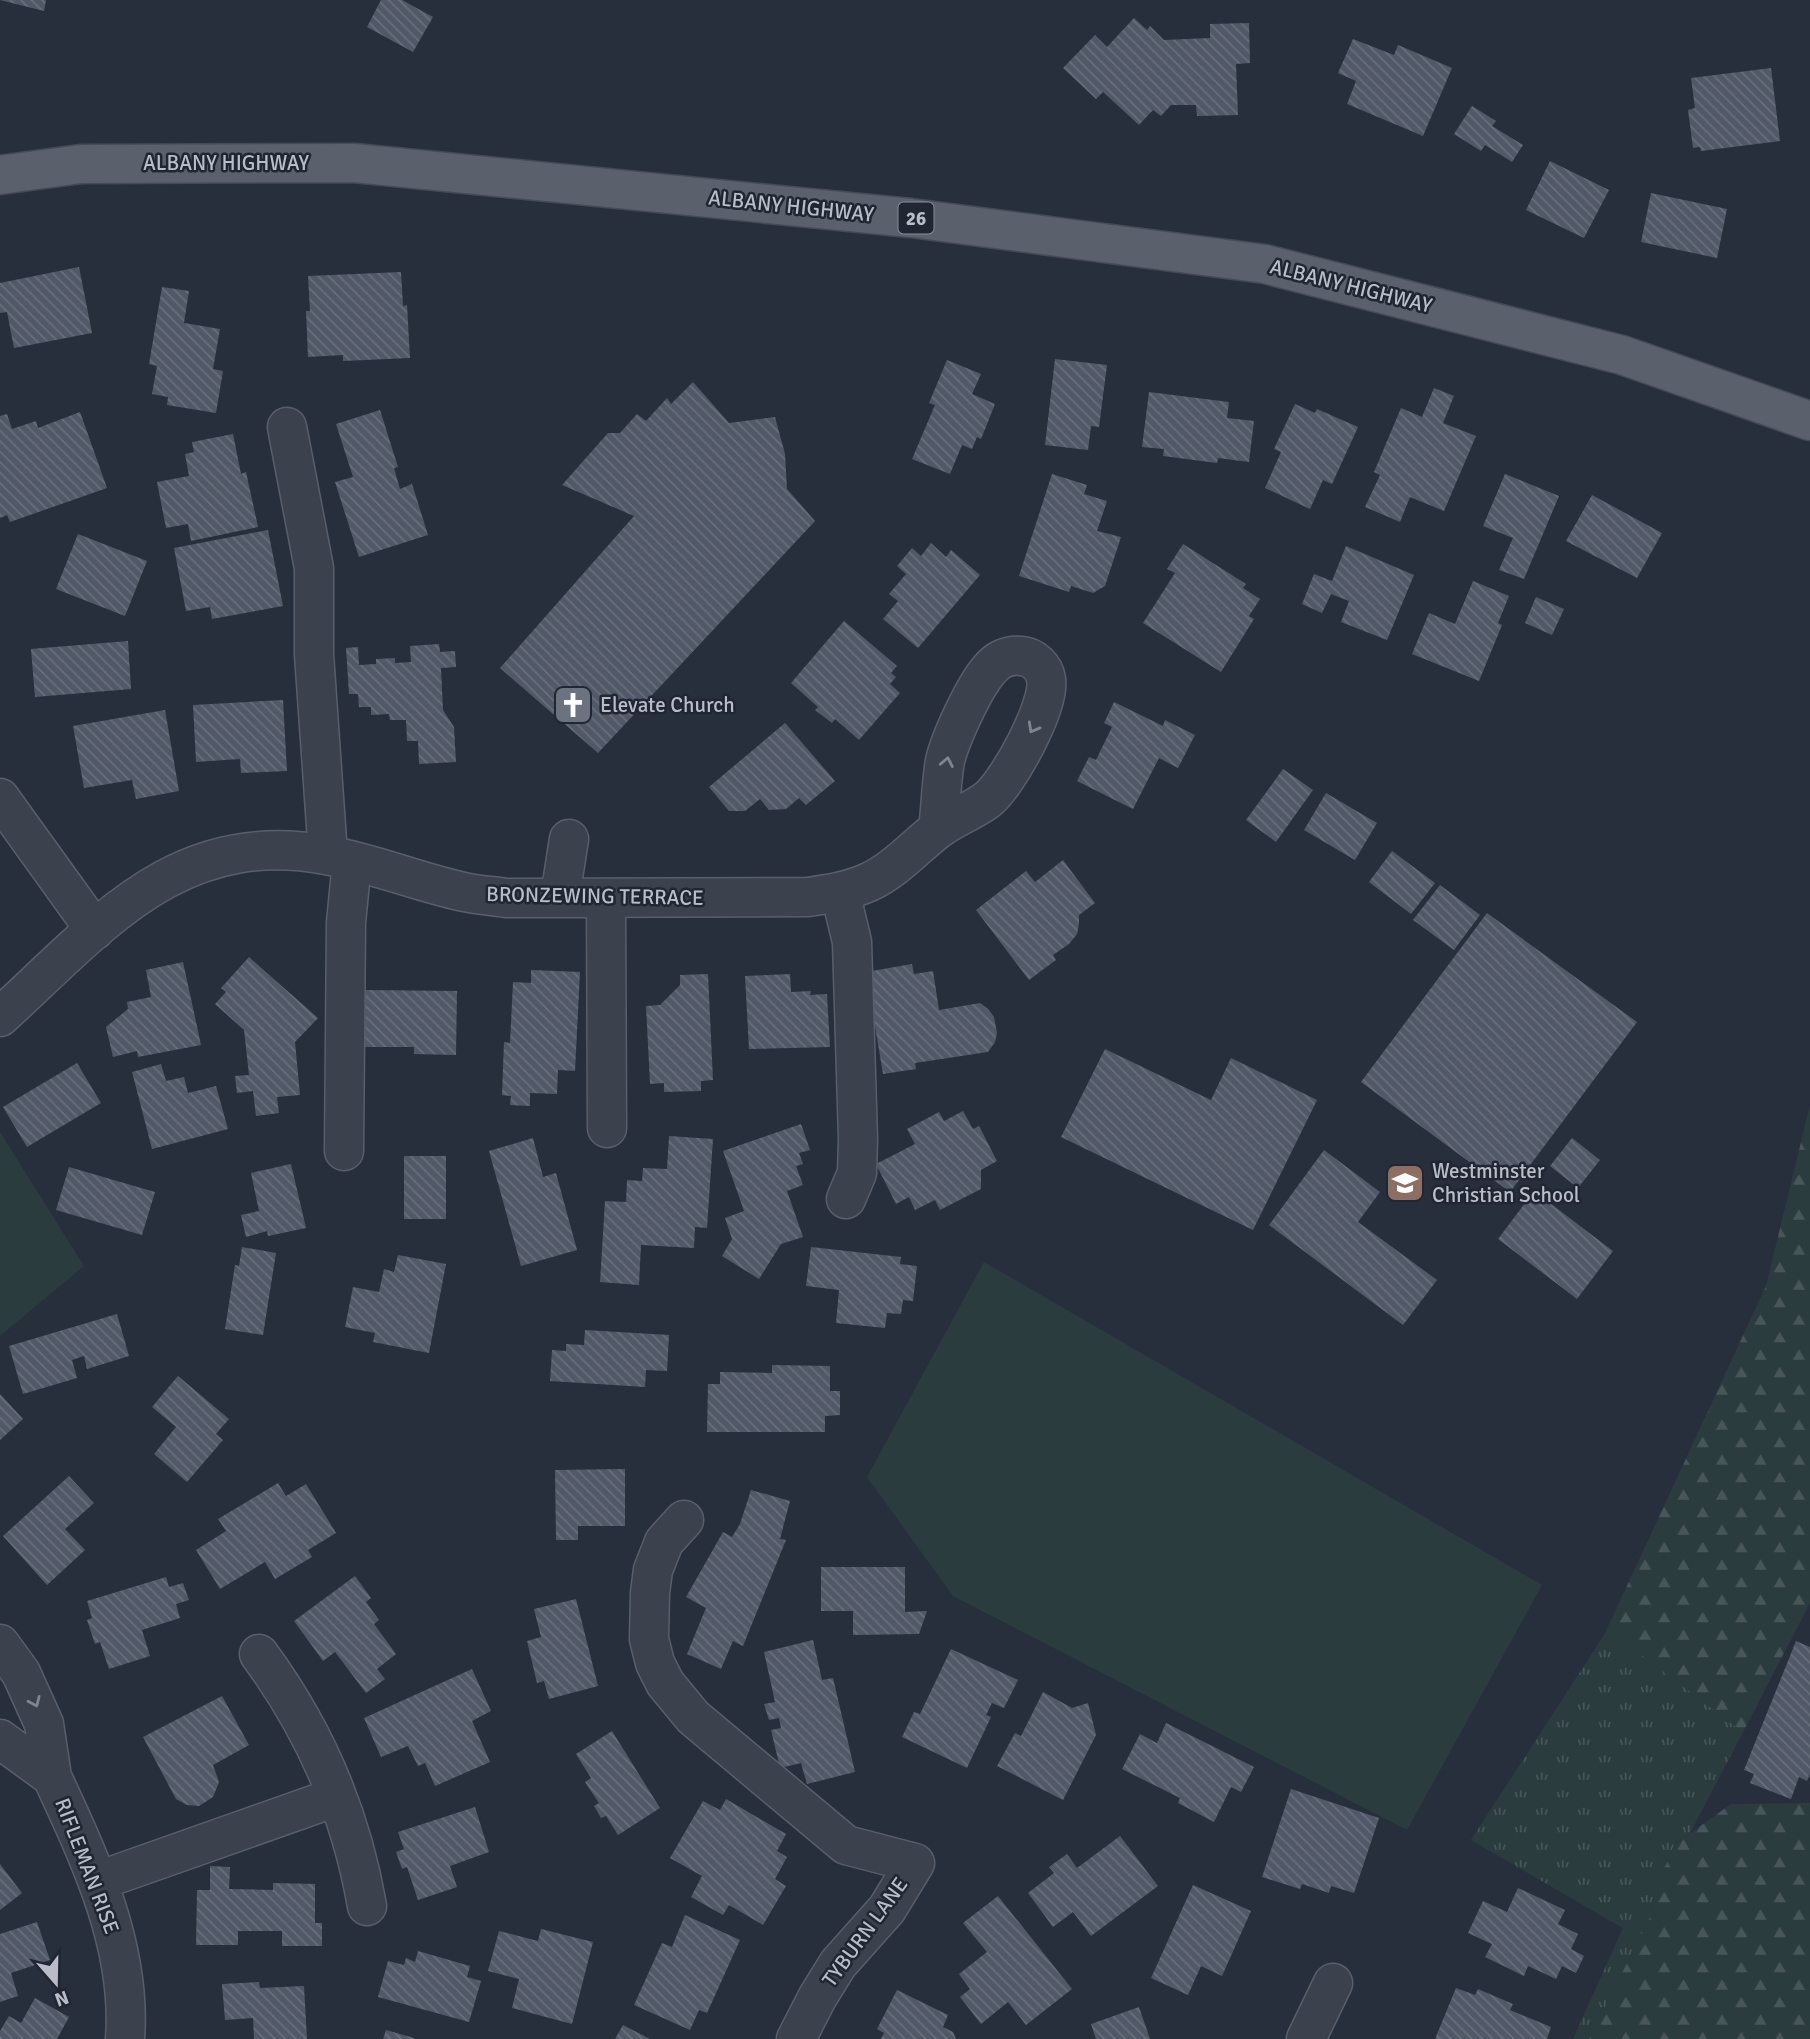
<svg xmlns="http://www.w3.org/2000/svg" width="1810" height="2039" font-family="Signika,sans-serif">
<defs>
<pattern id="grass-tufts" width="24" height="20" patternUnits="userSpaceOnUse" patternTransform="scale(1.75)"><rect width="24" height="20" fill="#2b3c3e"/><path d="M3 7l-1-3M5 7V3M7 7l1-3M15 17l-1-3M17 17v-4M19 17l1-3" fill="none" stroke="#485658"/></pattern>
<pattern id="forest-firs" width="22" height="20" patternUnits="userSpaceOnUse" patternTransform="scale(1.75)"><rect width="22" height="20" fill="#2b3c3e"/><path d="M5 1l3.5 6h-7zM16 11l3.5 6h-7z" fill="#485658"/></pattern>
<pattern id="building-back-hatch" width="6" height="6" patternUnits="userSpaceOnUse" patternTransform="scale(1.75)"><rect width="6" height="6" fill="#515867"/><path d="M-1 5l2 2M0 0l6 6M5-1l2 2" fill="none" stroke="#686e7b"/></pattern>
</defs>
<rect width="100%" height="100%" fill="#282f3c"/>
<path fill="url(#grass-tufts)" d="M1608,1629L1743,1732L1690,1833L1674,1845L1666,1865L1656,1875L1652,1913L1589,2039H1573L1623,1928L1471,1840Z"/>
<path fill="url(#forest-firs)" d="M1810,1105V1603L1743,1732L1607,1629L1766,1286Z
M1810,1803V2039H1589L1652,1913L1656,1875L1666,1865L1674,1845L1731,1804Z"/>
<path fill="#2b3c3e" d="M0,1132L84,1266L0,1336Z
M984,1262L1542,1585L1407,1830L953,1596L867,1477Z"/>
<path fill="url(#building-back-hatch)" d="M0,0H46L44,11Z
M381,0H402L433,17L413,52L367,27Z
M1134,18L1147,30L1150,26L1164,40L1210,38V24L1249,23L1250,63L1236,64L1238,115L1197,116L1196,105H1171L1161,116L1153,110L1139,125L1103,92L1096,99L1063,68L1095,35L1107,47Z
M1353,39L1394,55L1398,45L1452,68L1423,136L1347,104L1356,81L1338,73Z
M1771,68L1780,141L1701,151L1700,147L1693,148L1688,110L1695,108L1691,78Z
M1472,106L1496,121L1492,126L1523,145L1512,162L1485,145L1481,151L1454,134Z
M1550,161L1609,190L1584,238L1526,210Z
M1651,193L1727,209L1717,258L1641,242Z
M79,267L92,333L14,348L7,312L0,313V283Z
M401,272L403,306L407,305L410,358L343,361V355L308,357L306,311H310L308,276Z
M162,287L189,291L184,323L220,329L213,369L223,371L216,413L167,405L168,397L152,394L157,366L149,364Z
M1055,359L1107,365L1099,427L1091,426L1088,450L1045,445Z
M947,360L981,374L972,394L995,404L981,439L977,437L972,449L962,445L950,474L912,459L935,405L929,403Z
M693,382L729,423L775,417L785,454L787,489L815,521L598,753L500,668L634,516L562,485L608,433H620L637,414L646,421L667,398L671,404Z
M1434,388L1454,396L1443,423L1476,436L1444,511L1410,497L1400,522L1365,507L1380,475L1374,472L1401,408L1422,417Z
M1149,392L1229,402L1227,418L1254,421L1249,462L1218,458L1217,463L1163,456L1164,449L1142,447Z
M1295,404L1315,413L1317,409L1358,427L1332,484L1323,480L1310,509L1265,488L1281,452L1274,449Z
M380,410L398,467L394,468L400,489L412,484L428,535L359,557L335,482L353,477L336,424Z
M80,412L107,488L10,522L7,515L0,518V416L7,414L12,429L36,421L38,428Z
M233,434L241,474L246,472L258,527L191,541L188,524L166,528L157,482L189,476L185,454L194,452L192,442Z
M1052,474L1087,485L1084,494L1107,501L1097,531L1121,537L1105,586L1093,593L1071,586L1069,592L1019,576Z
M1505,474L1559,496L1524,579L1499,570L1513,538L1483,526Z
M1592,495L1662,533L1637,578L1566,541Z
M268,530L283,606L212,619L210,607L186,611L174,548Z
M78,534L147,561L125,616L56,589Z
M931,543L946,557L951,550L980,575L918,648L883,619L898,601L889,594L906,574L897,566L912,548L921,556Z
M1183,544L1246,584L1243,588L1260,599L1249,616L1254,619L1221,672L1143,623L1175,573L1167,569Z
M1346,546L1414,575L1387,640L1341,622L1349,601L1331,594L1322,613L1302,604L1314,574L1332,581Z
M1473,581L1509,596L1498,623L1502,625L1479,681L1412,654L1429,613L1455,624Z
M1536,597L1564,609L1552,635L1525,623Z
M844,621L897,666L891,673L896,677L890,684L900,693L859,740L835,719L832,723L815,710L818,707L791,683Z
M128,641L131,689L35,697L31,649Z
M439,644L440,652L455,651L456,667L441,668L443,710L454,727L456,762L419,764L418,741H407L406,720H390L389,714L371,715V707H359L358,694H349L346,648L358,647L359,665L376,664V659L395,658V663L411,662L410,646Z
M283,700L287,771L241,773L240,759L196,762L193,705Z
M1114,702L1163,726L1165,720L1195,735L1178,768L1159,758L1133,809L1077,781L1089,757L1096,760L1112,727L1104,723Z
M165,710L179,791L136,799L132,780L84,788L73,726Z
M785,723L835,781L806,805L799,798L786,809L769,810L760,799L745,811H729L709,787Z
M1283,769L1313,790L1276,842L1246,820Z
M1326,793L1377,823L1355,860L1304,830Z
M1392,851L1435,883L1411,914L1369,882Z
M1063,860L1095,903L1079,915V924L1077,934L1069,944L1053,955L1056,960L1029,980L976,910L1026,871L1035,882Z
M1440,885L1480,915L1454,950L1413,920Z
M1487,913L1637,1022L1510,1192L1361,1082Z
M249,957L318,1018L295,1042L300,1095L277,1097L279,1113L256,1116L253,1091L237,1093L235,1076L249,1075L244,1030L215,1004L226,992L221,988Z
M183,962L201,1045L138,1057L137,1051L113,1057L106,1027L128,1009L127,1002L151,997L146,970Z
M912,964L914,974L933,971L939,1010L980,1003L988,1009L994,1017L997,1033L995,1042L988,1052L915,1063L916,1069L883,1074L866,972Z
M531,970L580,972L575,1071L558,1070L557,1094L530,1093V1106L510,1105L511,1096L502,1095L504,1042L510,1043L513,982L531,983Z
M708,974L713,1080L701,1081V1091L664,1092V1083L650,1084L646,1006L660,1005L680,985V975Z
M790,974L791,992L811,991L810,995L827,994L830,1047L749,1049L745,976Z
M364,990L457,991L456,1055L414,1054V1047H363Z
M1105,1049L1211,1100L1231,1058L1317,1100L1253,1230L1061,1137Z
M77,1063L101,1103L27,1147L3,1107Z
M161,1064L166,1081L184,1077L188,1093L216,1086L228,1129L152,1149L132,1072Z
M963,1111L973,1129L979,1126L997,1161L981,1170V1189L940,1210L935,1200L915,1210L909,1197L896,1204L876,1164L915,1144L907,1129L939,1112L944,1121Z
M801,1124L810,1150L799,1153L803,1164L796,1166L803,1185L787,1191L803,1237L781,1244L759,1279L722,1256L732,1239L725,1218L744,1211L723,1151Z
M669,1136L713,1139L707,1228L695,1227L694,1248L641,1245L639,1285L600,1282L605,1201L626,1202L627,1180L642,1181L643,1168L667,1169Z
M533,1138L543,1177L556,1173L577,1250L521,1266L489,1151Z
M1572,1138L1600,1160L1578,1188L1550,1166Z
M1324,1150L1380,1192L1358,1222L1437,1280L1403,1325L1269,1225Z
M404,1156H446V1219H404Z
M291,1164L306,1228L268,1236L267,1231L246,1237L241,1215L259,1211L251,1173Z
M69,1167L155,1192L142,1235L56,1210Z
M1534,1191L1613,1251L1577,1299L1498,1239Z
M242,1247L276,1253L263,1335L225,1329L235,1265L239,1266Z
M811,1247L901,1257L900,1264L917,1266L913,1301L903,1300L901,1314L887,1313L885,1328L836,1323L839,1290L806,1286Z
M398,1255L446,1264L429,1353L373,1342L375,1333L345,1327L353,1287L379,1292L384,1269L394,1272Z
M117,1314L129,1356L87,1369L84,1356L72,1360L77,1378L23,1394L9,1346Z
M585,1330L669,1335L667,1371L646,1370L645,1387L550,1381L552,1350L566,1351V1344L584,1345Z
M772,1365L830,1366V1391H840V1415L825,1416V1432H707L708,1384H720V1372L772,1373Z
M178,1376L229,1419L216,1434L223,1440L187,1482L154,1454L176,1427L152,1407Z
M0,1394L23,1419L0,1440Z
M625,1469V1526H578V1540H556L555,1470Z
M69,1476L94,1503L65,1529L85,1550L47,1585L3,1536Z
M278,1483L286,1496L306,1484L336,1533L308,1550L312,1557L275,1579L265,1562L220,1589L196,1550L226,1531L218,1519Z
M751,1490L790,1501L780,1539L786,1540L743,1646L733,1641L721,1669L687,1654L706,1608L686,1597L723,1532L732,1537L740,1524Z
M821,1567H905V1612L927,1611L919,1634L853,1635V1611H821Z
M355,1576L371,1598L366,1602L379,1620L374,1624L396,1654L377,1669L385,1679L366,1693L335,1652L323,1661L294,1621Z
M166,1577L169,1587L183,1583L189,1600L176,1604L180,1618L142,1630L150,1656L109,1669L100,1642L95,1644L87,1620L92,1618L87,1601Z
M576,1599L598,1686L549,1699L544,1681L537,1683L527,1641L541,1637L534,1609Z
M813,1640L822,1680L833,1678L855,1772L807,1784L801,1763L780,1768L771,1730L781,1728L779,1718L769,1720L764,1704L775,1702L764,1652Z
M1796,1641L1810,1647V1774L1807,1781L1799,1777L1791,1799L1750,1783L1754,1774L1744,1770Z
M951,1649L1018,1680L1004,1708L992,1703L986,1715L991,1717L967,1768L902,1737L914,1712L920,1714Z
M472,1669L491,1711L472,1721L490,1762L435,1786L425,1763L418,1766L408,1746L381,1757L364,1718Z
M1043,1692L1072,1708L1088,1703L1096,1735L1063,1800L997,1766L1015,1733L1021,1736Z
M222,1696L249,1745L213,1765L219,1782L213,1797L199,1806L187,1805L176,1799L143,1737Z
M1166,1723L1254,1767L1241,1792L1231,1787L1214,1822L1178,1803L1180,1798L1122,1769L1140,1734L1157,1743Z
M612,1731L660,1808L618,1835L606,1816L601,1818L594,1806L599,1803L585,1782L591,1778L576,1754Z
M1291,1789L1379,1818L1354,1893L1331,1886L1329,1893L1302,1884L1300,1889L1262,1877Z
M726,1799L786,1834L777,1851L787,1857L775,1879L786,1886L763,1925L729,1905L723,1915L691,1897L702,1876L670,1858L703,1801L720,1810Z
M475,1807L489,1852L450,1866L457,1887L418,1900L407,1867L402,1869L396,1852L404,1849L398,1832Z
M1120,1836L1158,1886L1091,1936L1073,1912L1053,1927L1028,1893L1054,1873L1049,1867L1067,1854L1077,1868Z
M0,1864L22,1893L0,1910Z
M210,1866L230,1867L229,1889L273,1890V1883L315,1884V1923H322V1946H282V1931H238V1945H196L197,1890H210Z
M1193,1885L1251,1911L1222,1976L1201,1966L1188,1995L1151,1978Z
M1518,1888L1565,1910L1558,1924L1578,1934L1571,1949L1584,1956L1576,1973L1562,1966L1556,1979L1528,1966L1524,1976L1485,1957L1492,1944L1468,1933L1483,1901L1507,1912Z
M998,1896L1072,1989L1026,2025L1008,2002L981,2024L960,1997L970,1989L959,1974L987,1952L963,1923Z
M685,1915L740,1940L707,2013L699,2010L690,2030L634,2005L662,1943L672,1947Z
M37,1922L50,1960L11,1973L18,1996L0,2002V1934Z
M541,1929L593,1942L572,2024L512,2008L519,1979L488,1971L499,1931L538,1941Z
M418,1951L470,1966L467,1977L481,1981L469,2022L378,1997L388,1961L404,1965L406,1958L415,1962Z
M259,1982L260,1988L304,1986L307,2039H254L253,2018L225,2020L222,1984Z
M1456,1988L1475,1995L1478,1989L1513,2004L1510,2010L1551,2027L1547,2039H1435Z
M897,1990L948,2015L943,2027L953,2032L956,2039H881L884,2033L877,2029Z
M35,1998L69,2017L57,2039H0V2031L9,2016L21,2023Z
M1139,2007L1150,2039H1096L1091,2024Z
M623,2025L650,2039H615Z
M386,2030L414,2038V2039H383Z"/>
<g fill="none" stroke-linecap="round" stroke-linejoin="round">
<defs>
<path id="minor" d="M287,427L314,568V654L328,855
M0,798L95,930
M840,892L852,942L858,1139L857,1173L846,1199
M560,897L569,839
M606,898L607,1128
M0,1017C99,927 177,827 326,855C373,863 417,882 464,892C478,895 492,896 506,898L808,897C829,894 849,891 869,882C895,870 915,847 937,830C952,818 971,812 987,800C1007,785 1051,705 1046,679C1044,667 1034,657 1021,656C1008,654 996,661 989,670C974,687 950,739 945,761C941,783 941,807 938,829
M344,1151L346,923L352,861
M684,1520L664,1542L653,1570L650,1593L649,1639L655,1663L665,1683L693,1717L846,1845L915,1863L887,1909L838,1964L817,1998L796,2039
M0,1644L21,1673L44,1724L52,1777L0,1739
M259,1654C315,1730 351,1813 367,1906
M52,1777C90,1859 132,1946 125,2039
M98,1881L336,1797
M1306,2039L1333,1983"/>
<path id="major" d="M0,175L81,164L354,163L911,218L1265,264L1622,355L1810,421"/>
</defs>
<use href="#minor" stroke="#595f6a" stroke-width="41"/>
<use href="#major" stroke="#454a56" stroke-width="41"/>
<use href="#minor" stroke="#3b414d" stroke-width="38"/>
<use href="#major" stroke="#5a606c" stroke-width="38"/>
</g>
<defs><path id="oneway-chevron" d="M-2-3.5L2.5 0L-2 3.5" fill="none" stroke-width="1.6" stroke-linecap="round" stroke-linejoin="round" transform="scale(1.75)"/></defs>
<g stroke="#808590">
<use href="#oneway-chevron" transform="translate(1033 728) rotate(119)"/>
<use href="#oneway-chevron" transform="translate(947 762) rotate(-79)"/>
<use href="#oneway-chevron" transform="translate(35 1702) rotate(66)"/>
</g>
<defs>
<symbol id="church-square" viewBox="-11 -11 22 22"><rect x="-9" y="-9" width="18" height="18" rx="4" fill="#6b7280" stroke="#202632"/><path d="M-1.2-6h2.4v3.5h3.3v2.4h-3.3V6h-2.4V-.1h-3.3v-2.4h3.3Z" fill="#fff"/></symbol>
<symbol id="school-square" viewBox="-11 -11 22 22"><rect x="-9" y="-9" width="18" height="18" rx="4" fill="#8d6e63" stroke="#202632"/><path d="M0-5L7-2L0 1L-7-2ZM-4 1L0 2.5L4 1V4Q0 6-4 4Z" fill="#fff"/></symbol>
</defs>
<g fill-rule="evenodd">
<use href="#church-square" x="551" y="683" width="44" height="44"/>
<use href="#school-square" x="1383" y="1161" width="44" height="44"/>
</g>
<g text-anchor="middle" stroke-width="5" stroke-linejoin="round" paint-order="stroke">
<rect fill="#202632" stroke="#8a909a" stroke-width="2" x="898.5" y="202.5" width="35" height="31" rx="5"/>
<g font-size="19" font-weight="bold" fill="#b8bdc7">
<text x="916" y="225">26</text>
</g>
<g font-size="21" fill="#b8bdc7" stroke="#202632">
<text x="226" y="170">ALBANY HIGHWAY</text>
<text transform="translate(791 206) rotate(6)" y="7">ALBANY HIGHWAY</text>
<text transform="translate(1351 286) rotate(14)" y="7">ALBANY HIGHWAY</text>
<text transform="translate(595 896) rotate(1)" y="7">BRONZEWING TERRACE</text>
<text transform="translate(87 1866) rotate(69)" y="7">RIFLEMAN RISE</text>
<text transform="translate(865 1932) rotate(-54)" y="7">TYBURN LANE</text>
</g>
<g font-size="21" fill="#b8bdc7" stroke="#202632" text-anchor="start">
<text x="600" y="712">Elevate Church</text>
<text x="1432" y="1178">Westminster<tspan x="1432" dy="24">Christian School</tspan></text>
</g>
</g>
<g transform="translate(56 1983) rotate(160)" stroke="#202632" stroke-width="5" paint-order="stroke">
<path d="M0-5L12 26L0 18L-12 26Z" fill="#b8bdc7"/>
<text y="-10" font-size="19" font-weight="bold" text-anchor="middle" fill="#b8bdc7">N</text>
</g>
</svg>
